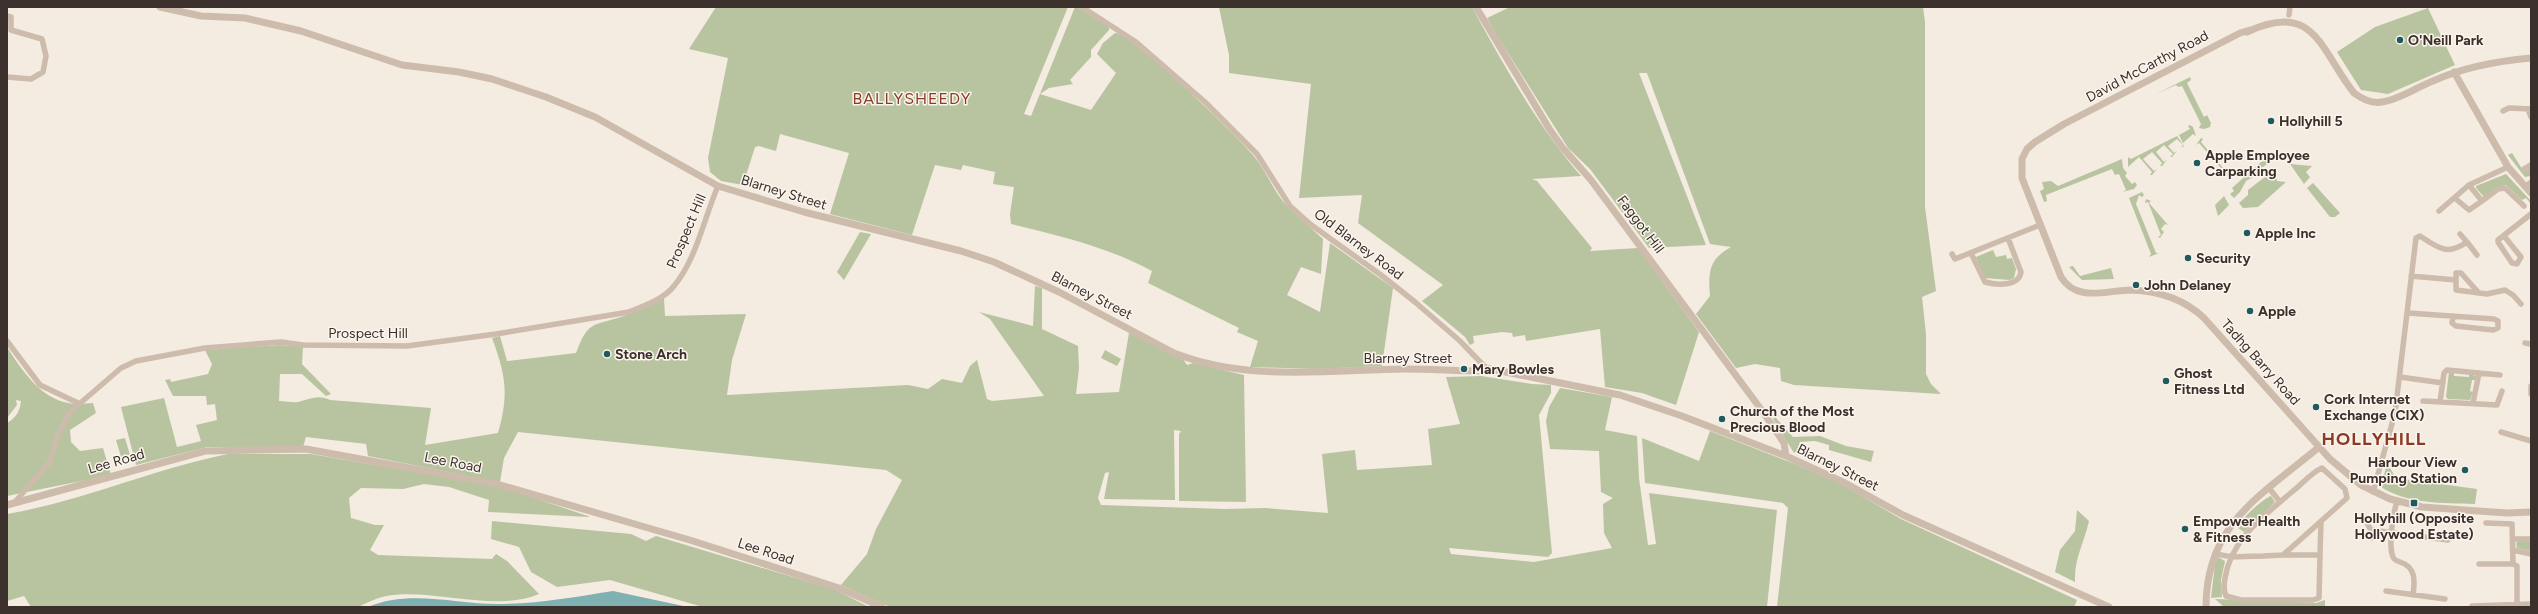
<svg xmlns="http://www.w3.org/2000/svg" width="2538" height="614" font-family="Figtree,sans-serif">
<rect width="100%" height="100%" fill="#f4ebe1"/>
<path fill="#b8c4a0" d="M716,7H1068L1024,114L1031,116L1075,7H1077L1109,27V30L1091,50V57L1070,80L1073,84L1049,88L1040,94L1091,110L1116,73L1097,54L1103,43L1115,33C1131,32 1238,137 1253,155C1266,170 1273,191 1287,206C1298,217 1311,228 1323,239L1321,274L1301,267L1287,295L1320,312L1330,243L1393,288L1382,366L1315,369L1250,367L1258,341L1237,332L1239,328L1148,283L1152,271C1108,247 1060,236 1011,224L1010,214L1014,187L993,184L995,172L963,165L961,170L935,165L912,235L830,214L849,153L780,134L776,151L759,146L755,147L743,185L721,181L710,172L708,158L728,58L689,49Z
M1219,7H1472C1504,66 1537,125 1581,176L1532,179L1537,181L1592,248L1590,251L1638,248L1699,332L1676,405L1642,393L1605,387L1600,329L1526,341L1525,335L1513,337L1512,333L1502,332L1473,336L1474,343L1470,345L1465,337L1422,301L1443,285L1358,223L1362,195L1299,198L1311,84L1229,73V55Z
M1510,7H1923L1925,22V207L1936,291L1922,297L1926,334V374L1931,384L1941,394L1794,385L1781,381L1780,368L1755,364L1736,368L1696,314L1710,296C1708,272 1709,259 1731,247L1710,244L1647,73H1639L1706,245L1649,248L1590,169L1568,148L1496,34L1487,18Z
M2428,8L2455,65L2388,94L2361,90L2337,52L2375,27Z
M2190,77L2191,80L2187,83L2204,117L2207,115L2211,123L2210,127L2204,129L2199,128L2201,124L2182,86L2178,87L2176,85L2156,94Z
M2190,125L2193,127L2196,136L2193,134L2183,143L2179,135L2190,129L2188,126Z
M2177,136L2184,146L2181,148L2183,145L2177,139L2168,146L2174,153L2177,151L2172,157H2170L2173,154L2164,145L2156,152L2164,162L2167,160L2162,166H2160L2162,163L2152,152L2143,159L2154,171L2157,169L2152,175H2150L2152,172L2139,157L2128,167V157L2131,159Z
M2201,138L2203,139L2201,142L2229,175L2228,176L2199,143L2196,145Z
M2512,153L2524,172L2531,168V176L2525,177L2508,155Z
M2270,154L2274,159L2260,169L2257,175L2246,181L2240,192L2234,198L2230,194L2234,191L2232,188Z
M2122,159L2123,168L2127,173L2125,176L2132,184L2135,182L2137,185L2134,189L2122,192L2126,190L2119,174L2115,175L2112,169L2046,195L2047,201L2044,202L2040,191L2044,189L2042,182L2051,181L2058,186Z
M2290,164L2312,166L2306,172L2310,177L2304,184Z
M2274,170L2277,181L2286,182L2258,207L2243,208L2239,203L2248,195V190Z
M2506,174L2531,201V204L2526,198L2522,200L2506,185L2497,187L2484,197L2476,188V186Z
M2313,183L2340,213L2335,217H2330L2307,188Z
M2142,192L2144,195L2142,197L2139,195L2136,204L2156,253H2159L2149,257L2151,254L2129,198Z
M2224,196L2229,205L2218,216L2215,205Z
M2146,199L2151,201L2149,203L2168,225L2165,224L2161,229L2164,232L2160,238L2158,237L2161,235L2148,202L2145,203Z
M860,232L871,234L844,280L837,272Z
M1993,250L1996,257L2006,255L2007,259L2012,258L2016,269L2014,278L2010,280L1985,278L1976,257Z
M2073,266L2080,276L2111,268L2114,279L2082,280L2069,267Z
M1035,286L1042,288V329L1078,346L1079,368L1076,394L1119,392L1129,333L1183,359L1187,365L1193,363L1244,375L1246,502L1179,501V434L1181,431L1174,430L1175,500L1104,499L1109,472L1105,473L1098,498L1101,505L1225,509L1265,508L1328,513L1322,454L1355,450L1357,470L1432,465L1428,429L1460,424L1446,377L1481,376L1532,384L1551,385V393L1539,415L1552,553L1548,557L1449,548L1451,554L1534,562L1612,548L1604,533L1603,504L1613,498L1601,492L1599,451L1550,449L1546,421L1549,407L1560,388L1612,397L1605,430L1637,436L1639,478L1648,545L1656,544L1649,493L1777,510L1767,607H890L841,585L867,554L876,529L902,480L886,470L518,432L504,458L500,482L368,456L366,444L306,437L303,447H207L136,465L121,407L164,398L177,447L201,441L196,425L217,420L215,404L207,405L206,396H173L165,380L170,379L171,382L208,374L212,364L205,350L280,345L303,347L302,364L331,394L326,396L302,374H280L279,401C285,401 293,403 298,402C309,399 319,394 330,400L431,408L425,445L498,433C509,394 506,376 492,338L500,336L507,361L576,353C588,321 592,326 621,317C636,312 650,304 664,298L665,316L746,314L732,360L727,395L908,385L928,389L942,379L962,383L970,366L977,360L987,399L992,401L1044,396L990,319L979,312L1033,326Z
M7,347C21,369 40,398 68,403C76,405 86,403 93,403L96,413L70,430L71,442L80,451L103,448L111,475L7,496V423C16,418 20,411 21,401L16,400L17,405L7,418Z
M1105,350L1121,359L1117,366L1101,358Z
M2449,372H2454V376L2469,377V374L2476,376L2475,380H2472L2470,391L2473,392L2470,400L2448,399L2446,397Z
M1775,417L1793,437L1820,436L1846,446L1874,451L1871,462L1829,450V445L1815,441L1800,442L1797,451L1794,453L1773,419Z
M1710,431L1795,464L1843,485L1901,519L2077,600L2074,607H1777L1788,508L1783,503L1645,483L1642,438L1699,461Z
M125,438L130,455L121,457L116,440Z
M228,454H311L498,486L591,517L488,512L489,500L449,487L424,484L403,489L361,488L349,498L351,518L375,525H384L370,550L378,555L492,559L496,554L507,561L539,594C495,613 432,588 386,596C377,598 366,603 358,607H31L24,596L7,601V514C83,501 153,469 228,454Z
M2387,463L2396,478L2477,489L2475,504C2444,503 2407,504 2381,487Z
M2271,496L2275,502L2244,532L2238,528C2237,522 2264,498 2271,496Z
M2077,510L2089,521C2084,544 2074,558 2075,582L2055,572L2060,550L2075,531Z
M492,521L631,534L646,541L656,536L836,590L869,607H703L610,580L557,587L531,572L519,547L491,539Z
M2519,541H2531V551L2517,548L2516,543Z
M2218,557L2225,561L2221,580L2222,597L2211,598L2215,564Z
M2215,599L2316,603L2325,600V607H2224Z"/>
<path fill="#7fb0b2" d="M613,591L688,607H368C408,589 456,604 498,604C537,604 575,597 613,591Z"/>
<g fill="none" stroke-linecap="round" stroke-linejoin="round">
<path stroke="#cdbbac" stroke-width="5.5" d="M1082,7L1136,42L1205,102L1257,154L1290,206L1310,224L1381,275L1415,302L1460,341L1486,368
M2289,15L2290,7
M7,16L11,17V30L42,39L46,56L43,72L31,79L7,77
M2528,109L2531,117
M2503,111L2509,108L2531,109
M2524,169L2531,165
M2525,187L2531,182
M2456,199L2469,210L2482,201L2469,185
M2482,201L2498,189L2505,188L2524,206
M2439,211L2469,185L2508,167
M2504,236L2521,257L2517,264L2512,263L2498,242V240L2531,214
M2467,242L2477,255
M1971,253L1985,282C1996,285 2019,287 2021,272L2008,238
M1952,254L1955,259L2040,225
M2411,276L2456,280
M2478,292L2461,273H2456V290L2487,294L2505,290L2513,295L2521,304
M2408,313L2494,319L2498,321V328L2493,330L2456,326L2452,323L2453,316
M7,341L40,385L78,403
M2525,343L2531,344
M2400,377L2443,383
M2531,386V394
M2423,401L2497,405L2502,391
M2440,402L2444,373L2447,370L2500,375
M2473,403L2479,373
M2501,432L2531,441
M2269,488L2280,502
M2373,492L2395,413L2416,238L2420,236C2438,248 2447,256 2467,242L2460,234
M2397,502C2393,513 2388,546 2393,557C2394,560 2397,561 2400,562C2416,567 2415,581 2413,595
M14,503L49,463L58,435L70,412L121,368L136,361L205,348L281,342L303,345L407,346L496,334L629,312C644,306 664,299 674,286C697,258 704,218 718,186
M2367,523L2372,532V538
M2486,523L2512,524L2513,564
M2371,530L2448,540
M2513,539H2531
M2513,550L2531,554
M2215,553C2230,559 2248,556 2263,556L2283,555L2347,498L2345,489L2322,468C2312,472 2302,484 2293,491C2265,515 2231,539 2225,578C2224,585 2223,590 2226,596L2241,600H2313L2319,598L2320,555H2283
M2320,555L2321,522
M2479,564H2513L2517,566V606
M2386,591L2445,599
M2472,606L2531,604"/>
<path stroke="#cdbbac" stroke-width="7" d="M160,7L201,16L245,18L301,31L402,65L459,72L492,79L546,97L595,117L718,186L804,212L961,251L994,262L1059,292L1174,353C1247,382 1328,370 1405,369C1431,369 1456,371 1481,371L1486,368L1620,395L1682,416L1786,456L1845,483L1903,515L2109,607
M1476,7L1550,130L1562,147L1591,180L1763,412L1784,443L1786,456
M2250,30L2240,33L2064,124L2035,142L2027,149L2022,159V178L2061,277C2077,303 2107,290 2131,290C2159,291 2184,299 2204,318L2330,459L2361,485L2390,499L2422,507L2507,513L2531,512
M2247,32C2315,0 2320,50 2354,93C2362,99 2371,104 2382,102C2399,100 2417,87 2433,81C2464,67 2497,61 2531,58
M2454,72L2508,167L2531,193
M7,505L205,451L306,449L497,484L693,541L839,588L882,607
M2206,607C2206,523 2262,495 2319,447"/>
</g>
<g fill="#1f5a5e" stroke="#fbf5ee" stroke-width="1.5">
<circle cx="2400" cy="40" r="4"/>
<circle cx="2271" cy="121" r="4"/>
<circle cx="2197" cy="163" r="4"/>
<circle cx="2247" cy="233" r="4"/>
<circle cx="2188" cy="258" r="4"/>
<circle cx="2136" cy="285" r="4"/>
<circle cx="2250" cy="311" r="4"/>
<circle cx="607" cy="354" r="4"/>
<circle cx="1464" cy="369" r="4"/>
<circle cx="2166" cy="381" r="4"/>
<circle cx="2316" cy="407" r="4"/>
<circle cx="1722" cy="419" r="4"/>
<circle cx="2465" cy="470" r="4"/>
<rect x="2410" y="499" width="8" height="8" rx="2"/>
<circle cx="2185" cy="529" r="4"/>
</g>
<g text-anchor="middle" stroke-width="3" stroke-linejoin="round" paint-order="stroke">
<g font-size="14" font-weight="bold" fill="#3b302b" stroke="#fbf5ee" text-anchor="start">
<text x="2408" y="45">O'Neill Park</text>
<text x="2279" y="126">Hollyhill 5</text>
<text x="2205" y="160">Apple Employee<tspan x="2205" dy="16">Carparking</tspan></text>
<text x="2255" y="238">Apple Inc</text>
<text x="2196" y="263">Security</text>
<text x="2144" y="290">John Delaney</text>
<text x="2258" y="316">Apple</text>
<text x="615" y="359">Stone Arch</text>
<text x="1472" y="374">Mary Bowles</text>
<text x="2174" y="378">Ghost<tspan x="2174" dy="16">Fitness Ltd</tspan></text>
<text x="2324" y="404">Cork Internet<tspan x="2324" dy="16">Exchange (CIX)</tspan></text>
<text x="1730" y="416">Church of the Most<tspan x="1730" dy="16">Precious Blood</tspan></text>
<text x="2457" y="467" text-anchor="end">Harbour View<tspan x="2457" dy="16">Pumping Station</tspan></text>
<text x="2414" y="523" text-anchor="middle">Hollyhill (Opposite<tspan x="2414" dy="16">Hollywood Estate)</tspan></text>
<text x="2193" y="526">Empower Health<tspan x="2193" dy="16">&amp; Fitness</tspan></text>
</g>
<g font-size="14" fill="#3b302b" stroke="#fbf5ee">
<text transform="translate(2147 66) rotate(-28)" y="5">David McCarthy Road</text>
<text transform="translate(784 192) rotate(17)" y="5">Blarney Street</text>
<text transform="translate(1641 224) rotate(53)" y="5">Faggot Hill</text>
<text transform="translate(686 231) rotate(-67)" y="5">Prospect Hill</text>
<text transform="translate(1359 244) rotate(37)" y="5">Old Blarney Road</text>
<text transform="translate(1092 295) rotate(27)" y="5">Blarney Street</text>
<text x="368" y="338">Prospect Hill</text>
<text x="1408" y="363">Blarney Street</text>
<text transform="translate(2261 362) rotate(48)" y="5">Tadhg Barry Road</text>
<text transform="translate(116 461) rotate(-16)" y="5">Lee Road</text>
<text transform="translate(453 462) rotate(11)" y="5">Lee Road</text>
<text transform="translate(1838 467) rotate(26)" y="5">Blarney Street</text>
<text transform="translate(766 551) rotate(18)" y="5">Lee Road</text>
</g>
<g font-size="16" letter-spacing="1" fill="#8c3b22" stroke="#fbf5ee">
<text x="912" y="104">BALLYSHEEDY</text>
</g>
<g font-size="18" font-weight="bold" letter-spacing="1" fill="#8c3b22" stroke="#fbf5ee">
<text x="2374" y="445">HOLLYHILL</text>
</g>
</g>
<rect width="2538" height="614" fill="none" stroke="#3b302b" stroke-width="16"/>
</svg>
